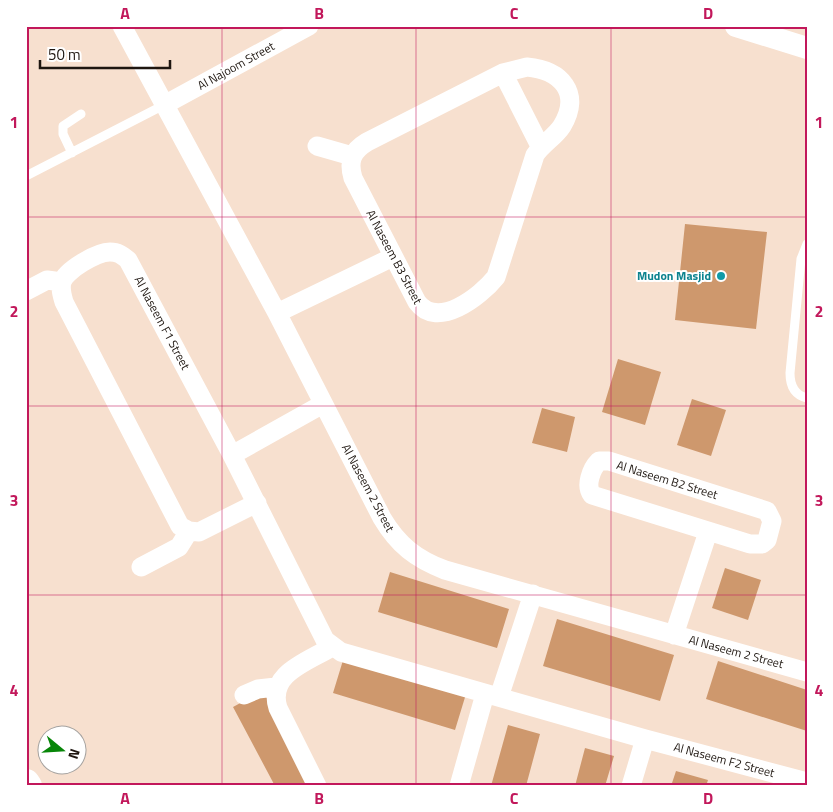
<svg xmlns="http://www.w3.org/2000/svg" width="833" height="812" font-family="'Titillium Web',sans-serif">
<rect width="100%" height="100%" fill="#f7e0cf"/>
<path fill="#ce986d" d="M685,224L767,232L756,329L675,320Z
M618,359L661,372L645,425L602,412Z
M692,399L726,410L711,456L677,445Z
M542,408L575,417L567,452L532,443Z
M725,568L761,580L748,620L712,608Z
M390,572L509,609L497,648L378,612Z
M557,619L674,655L660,701L543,666Z
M344,657L466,694L455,730L333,693Z
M718,661L807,690V731L706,699Z
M264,690L315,786H275L233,707Z
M508,725L540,734L526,786H491Z
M585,748L614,756L605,786H575Z
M676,771L708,780L706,786H671Z"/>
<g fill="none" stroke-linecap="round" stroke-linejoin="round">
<path stroke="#fff" stroke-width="9" d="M72,153L63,134V126L81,114
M26,176L164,105
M807,244L801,259L790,373C790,385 794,395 807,398"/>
<path stroke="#fff" stroke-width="19" d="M122,26L277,313L382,518C398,545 416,559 445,570L807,672
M527,67C561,70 582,93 562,126C555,137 542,144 535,155L496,277C480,297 437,330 417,302L353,178C348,161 352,151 367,142L503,73Z
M503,73L540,146
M164,105L309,26
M317,146L352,156
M26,291L47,280L62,282
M277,313L393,257
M232,455L323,404
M599,461H609L767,511L772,521L767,540L762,544H750L592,495C585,486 591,469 599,461Z
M257,503L199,532L189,531L180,526L64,302C62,295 60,289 62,282C66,270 97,252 110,252C118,252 122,255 128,260L232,455L321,632L325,640L341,652L645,739L807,782
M141,567L179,547L189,531
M674,635L708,532
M244,695L258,689L276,687
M499,697L533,594
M317,786L278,708C267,674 307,662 332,647
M459,786L485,694
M631,786L645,739"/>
<path stroke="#fff" stroke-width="22" d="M736,26L807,48"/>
<path stroke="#fff" stroke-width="28" d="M26,783L28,786"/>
</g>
<path fill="none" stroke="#c2185b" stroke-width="1" stroke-opacity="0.55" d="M222,26V786M416,26V786M611,26V786M26,217H807M26,406H807M26,595H807"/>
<circle fill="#0f9aa8" stroke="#fff" stroke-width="2" cx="721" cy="276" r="5"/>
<g text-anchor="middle" stroke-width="4" stroke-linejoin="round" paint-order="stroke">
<g font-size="12" fill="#1e1610" stroke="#fff">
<text transform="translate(236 66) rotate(-29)" y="4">Al Najoom Street</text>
<text transform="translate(394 257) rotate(62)" y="4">Al Naseem B3 Street</text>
<text transform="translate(162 323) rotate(62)" y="4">Al Naseem F1 Street</text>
<text transform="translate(667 480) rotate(17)" y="4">Al Naseem B2 Street</text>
<text transform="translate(368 488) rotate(62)" y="4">Al Naseem 2 Street</text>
<text transform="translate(736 652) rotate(15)" y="4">Al Naseem 2 Street</text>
<text transform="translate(724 760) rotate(15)" y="4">Al Naseem F2 Street</text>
</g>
<g font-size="12" font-weight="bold" fill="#0d838f" stroke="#fff" text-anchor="end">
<text x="711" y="280">Mudon Masjid</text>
</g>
</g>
<rect width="833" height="812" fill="none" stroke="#ffffff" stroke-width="55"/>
<g transform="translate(62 750) rotate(108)"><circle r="24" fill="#ffffff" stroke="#a5a29f"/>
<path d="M0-4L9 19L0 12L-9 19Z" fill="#078608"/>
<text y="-8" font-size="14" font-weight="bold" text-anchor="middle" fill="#1e1610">N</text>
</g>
<path d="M40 60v8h130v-8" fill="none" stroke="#1e1610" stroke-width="2.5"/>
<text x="48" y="60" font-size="15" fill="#1e1610" stroke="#ffffff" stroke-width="4" paint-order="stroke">50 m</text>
<rect x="28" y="28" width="778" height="756" fill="none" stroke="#c2185b" stroke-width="2"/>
<g font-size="16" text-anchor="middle" font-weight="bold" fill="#c2185b">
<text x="125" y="19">A</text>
<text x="319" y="19">B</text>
<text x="514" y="19">C</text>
<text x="708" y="19">D</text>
<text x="14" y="128">1</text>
<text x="819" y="128">1</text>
<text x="14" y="317">2</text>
<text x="819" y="317">2</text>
<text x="14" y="506">3</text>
<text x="819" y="506">3</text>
<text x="14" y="696">4</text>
<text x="819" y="696">4</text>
<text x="125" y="804">A</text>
<text x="319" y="804">B</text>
<text x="514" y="804">C</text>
<text x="708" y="804">D</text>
</g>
</svg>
